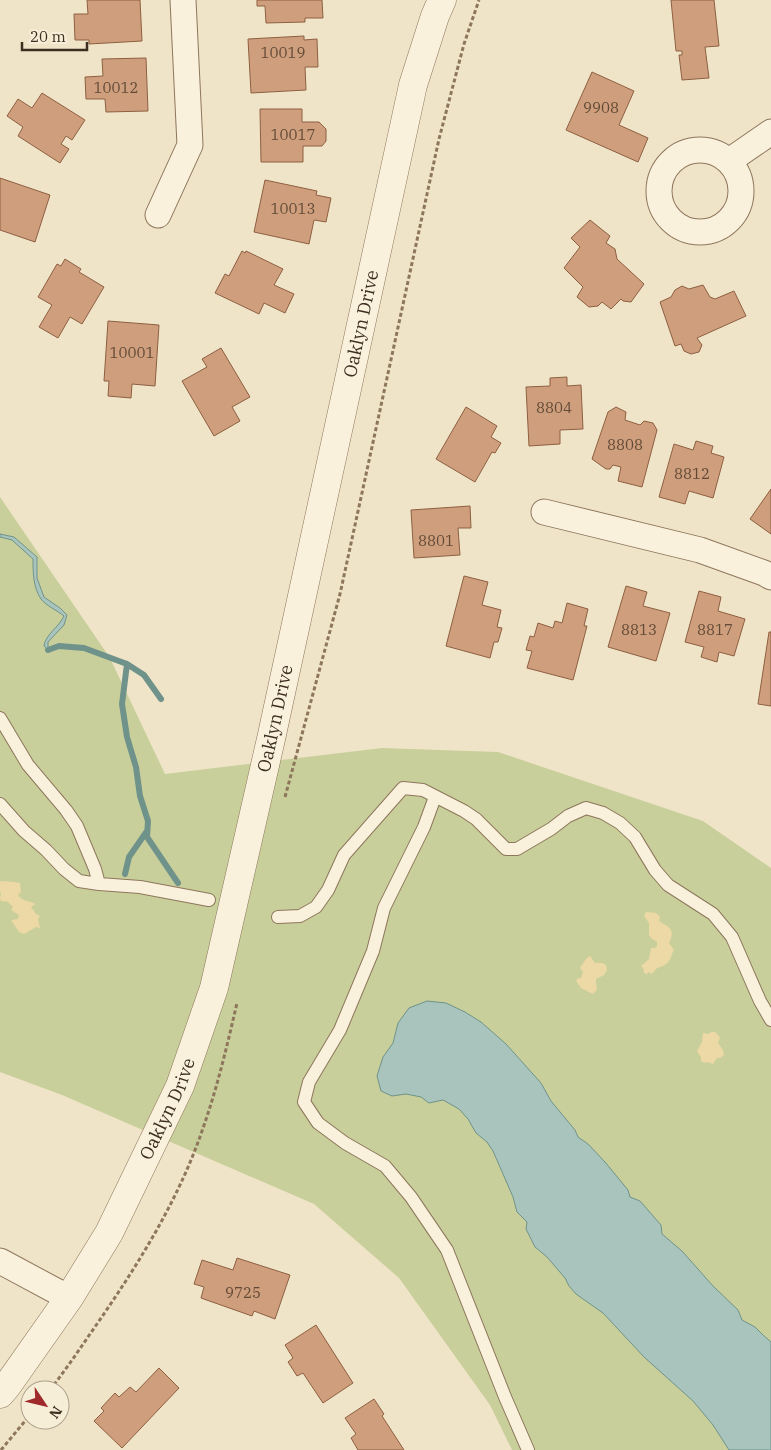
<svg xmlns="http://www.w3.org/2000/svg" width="771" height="1450" font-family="'IBM Plex Serif',serif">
<rect width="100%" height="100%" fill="#f0e4c8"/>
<path fill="#c9cf9b" d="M0,497L110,658L165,774L382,748L498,752L703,821L771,868V1450H512L490,1405L399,1278L314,1204L62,1095L0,1072Z"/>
<path fill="#ecd9a5" d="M1,881L14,882L20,883L21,892L18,895C22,902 30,900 35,904L31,907L36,914L40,916L38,919L40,928L36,927L24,934L19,932L11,920L18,919L19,915L11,910L13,907L8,902L1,901L0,898L1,894L0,892V882Z
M646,912L656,913L660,917L659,921C669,928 676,928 669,943L674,950C671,954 671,961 666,964C659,969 658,965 652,974L649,972L647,974L644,973L643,968L641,966L649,959L651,948H655L657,946V942L651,938L649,935V923L644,916Z
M590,956L595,963H602L606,965L607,970L604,975L596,979V983L597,989L593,994L581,988L576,981L578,978H581L583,972L580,968L586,959Z
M711,1032H715L718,1035L720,1038L718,1043L723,1050L724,1055L720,1058H717L713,1064L707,1062L705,1063L701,1061V1057L697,1051L702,1042L703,1033L709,1034Z"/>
<path fill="#a9c4bc" stroke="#6f938a" d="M0,534L14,537L37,557V578L44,597L60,608L67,615L64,625L48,642V650L44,646C45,635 59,627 64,616C58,611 45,605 41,599C33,587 33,573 33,559L12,540L0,537Z
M427,1001L446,1003L465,1012L481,1022L506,1044L541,1083L551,1101L575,1130L578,1137L588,1144L605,1162L628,1190L630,1197L640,1201L661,1225L662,1234L682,1251L713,1286L738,1310L742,1320L755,1327L763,1335L771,1342V1450H729L713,1425L693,1401L644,1357L603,1313L576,1294L569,1286L565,1278L547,1257L535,1247L526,1229L527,1222L517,1212L513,1197L493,1151L487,1142L476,1133L468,1119L459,1109L443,1100L429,1103L421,1097L406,1094L392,1096L381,1091L377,1076L383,1057L393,1043L398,1023L409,1008Z"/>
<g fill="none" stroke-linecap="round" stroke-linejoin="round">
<path stroke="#6f938a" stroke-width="6" d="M48,650L59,646L84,648L127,664L122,704L127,737L136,767L140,796L148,821L147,837L178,883
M127,664L144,675L161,699
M125,874L129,857L147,831"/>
</g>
<path fill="#cf9f7d" stroke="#8d5f41" d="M87,0H140L142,41L89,44V40H75L74,14H88Z
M257,0H322L323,18H305V22L266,23L265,6H257Z
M671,0H714L719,46L705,47L709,78L682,80L679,55H682V51H676Z
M304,36V40L317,39L318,67H305L306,90L251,93L248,39Z
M146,58L148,111L106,112L105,99H86L85,77L103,76L102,59Z
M592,72L634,91L619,125L648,138L638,162L566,130Z
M42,93L85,120L72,140L66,136L61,144L69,149L60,163L18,136L23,127L7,116L18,99L32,108Z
M260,109H302V122H319L326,129V141L322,146H303V162H261Z
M0,178L50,195L35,242L0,230Z
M265,180L317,191L316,195L331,198L326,222L314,220L309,244L254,232Z
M590,220L610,236L606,243L615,249L617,259L644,284L631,302L623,301L621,299L611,309L602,302L598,306L589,307L577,297L583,287L564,268L580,247L571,238Z
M242,251L245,253L246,251L283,269L274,285L294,294L285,313L264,303L259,314L215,293L225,274L229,276Z
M65,259L81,269L79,272L104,287L82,324L70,317L58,338L39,327L52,305L38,297L57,264L61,266Z
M703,285L710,297L715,299L734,291L746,316L697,338L702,345L699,352L691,354L684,351L681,344L675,346L660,302L671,297L675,290L682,286L689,289Z
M108,321L159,325L155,386L132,384L131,398L108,396L109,381H104Z
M221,348L250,397L232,407L240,421L214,436L182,381L207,367L202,359Z
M567,377V386L581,385L583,429L560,430V444L529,446L526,387L550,386V378Z
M466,407L497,426L491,437L501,443L495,453L492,452L475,482L436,459Z
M616,407L626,412L625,420L640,425L644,421L653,423L657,430L642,487L618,481L621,467L613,465L610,469H606L592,459L608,412Z
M696,441L713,446L711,453L724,457L713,498L689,491L685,504L659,497L674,444L693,450Z
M771,489V534L750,519Z
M470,506L471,528H458L460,555L414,558L411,510Z
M464,576L488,582L482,605L501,610L497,627L502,628L498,642H494L490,658L446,646Z
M626,586L647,592L643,606L670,613L656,661L608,647Z
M699,591L721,597L718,611L745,619L734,656L719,652L717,662L701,657L704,647L685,642Z
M567,603L588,609L584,626H587L573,680L527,668L532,651L526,650L530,636L534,637L538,623L553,628L555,621L562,623Z
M769,632H771V706L758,704Z
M237,1258L290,1275L275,1319L254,1311L252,1316L201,1298L204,1287L194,1284L202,1260L233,1270Z
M316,1325L353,1383L323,1403L303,1373L297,1376L288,1362L293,1358L285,1345Z
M159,1368L179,1388L122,1448L94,1421L104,1411L101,1408L115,1393L119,1397L130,1387L136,1392Z
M374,1399L384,1414L382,1416L404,1450H358L351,1438L356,1434L345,1418Z"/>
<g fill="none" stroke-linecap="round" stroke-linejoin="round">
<defs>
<path id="service" d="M0,718L28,765L66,810L77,826L95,869L99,884
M435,797L424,827L384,908L373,951L340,1030L309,1082L304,1102L318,1123L345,1143L385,1166L411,1197L447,1250L505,1397L528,1450
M0,804L24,831L46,850L64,869L79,881L99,884L140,887L209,900
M278,917L300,916L316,907L328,890L344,855L403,788L423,790L464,811L476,819L506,849H517L551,829L568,816L586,808L603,813L620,823L635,837L655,870L668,885L713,914L732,937L760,1001L771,1020"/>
<path id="minor" d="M659 191a41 41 0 1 1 82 0a41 41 0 1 1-82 0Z
M729,161L771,132
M158,215L190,145L183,0
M544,512L700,550L764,573L771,577
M0,1261L69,1298"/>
<g id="tertiary">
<path id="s1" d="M0,1394L7,1386L69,1298L109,1233L180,1086L214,988L271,739L413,85L435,16L442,0"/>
</g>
</defs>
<use href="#service" stroke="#8d765c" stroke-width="14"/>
<use href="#minor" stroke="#8d765c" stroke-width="27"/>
<use href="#tertiary" stroke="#8d765c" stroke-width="29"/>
<path stroke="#8d765c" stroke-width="3" stroke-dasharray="4 2.5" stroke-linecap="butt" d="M285,797L340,594L439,139L464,44L479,0
M50,1390C64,1372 77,1353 90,1334C134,1271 177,1204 202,1131C217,1089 227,1046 237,1003
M1,1450L30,1415"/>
<use href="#service" stroke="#faf1dc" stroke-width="12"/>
<use href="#minor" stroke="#faf1dc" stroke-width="25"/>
<use href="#tertiary" stroke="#faf1dc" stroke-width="28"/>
</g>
<g text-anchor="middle" stroke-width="4" stroke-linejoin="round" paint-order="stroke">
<g font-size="15" fill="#624a37">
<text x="283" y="58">10019</text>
<text x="116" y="93">10012</text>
<text x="601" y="113">9908</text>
<text x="293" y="140">10017</text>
<text x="293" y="214">10013</text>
<text x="132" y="358">10001</text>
<text x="554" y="413">8804</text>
<text x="625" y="450">8808</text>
<text x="692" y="479">8812</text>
<text x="436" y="546">8801</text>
<text x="639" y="635">8813</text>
<text x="715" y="635">8817</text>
<text x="243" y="1298">9725</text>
</g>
<g font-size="18" fill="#3d2e20" stroke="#f7eed8">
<text dy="6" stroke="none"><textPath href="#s1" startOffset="1142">Oaklyn Drive</textPath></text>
<text dy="6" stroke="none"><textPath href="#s1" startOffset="738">Oaklyn Drive</textPath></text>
<text dy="6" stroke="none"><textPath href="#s1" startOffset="332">Oaklyn Drive</textPath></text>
</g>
</g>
<g transform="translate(45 1405) rotate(125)"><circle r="24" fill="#f7eed8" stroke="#ada18e"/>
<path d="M0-4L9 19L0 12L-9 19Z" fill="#9e2a2b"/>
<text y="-8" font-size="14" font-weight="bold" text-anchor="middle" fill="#3d2e20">N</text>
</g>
<path d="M22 42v8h65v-8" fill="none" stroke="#3d2e20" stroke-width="2.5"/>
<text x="30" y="42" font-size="15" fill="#3d2e20" stroke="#f7eed8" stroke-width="4" paint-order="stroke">20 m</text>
</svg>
